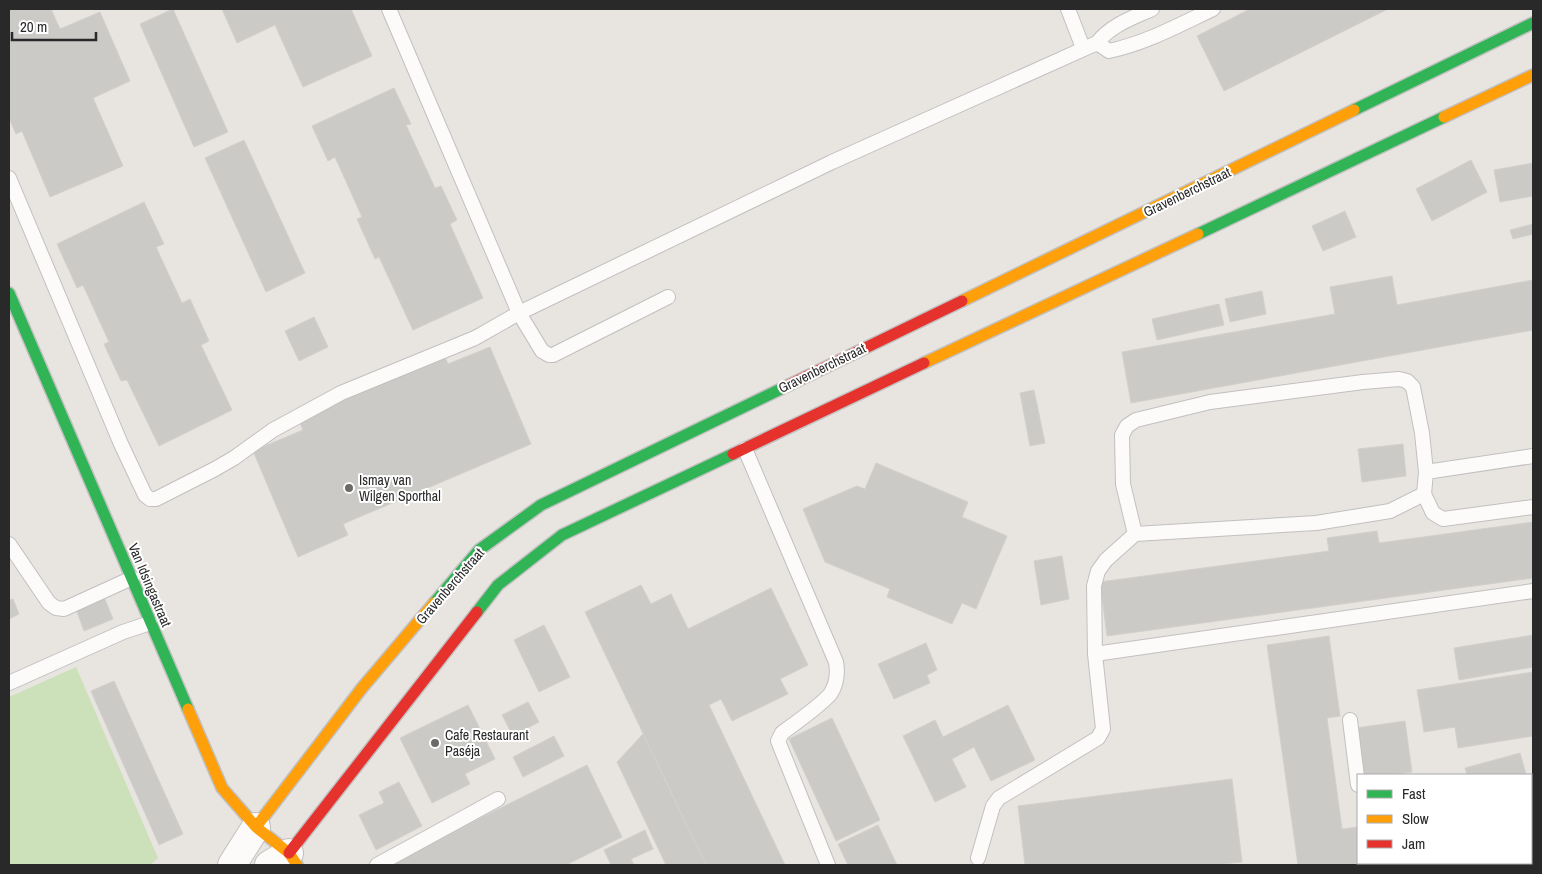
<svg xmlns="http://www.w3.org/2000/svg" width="1542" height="874" font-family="'Archivo Narrow',sans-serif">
<rect width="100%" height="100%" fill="#e8e4e0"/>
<path fill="#cce1ba" d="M76,667L158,858L150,865H9V697Z"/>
<path fill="#cccac7" stroke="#d3cfcc" d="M9,9H51L60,29L100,12L130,81L93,98L123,166L50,197L22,131L16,134L9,118Z
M173,9L228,132L194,147L140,24Z
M222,9H351L372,56L303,87L275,25L237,43Z
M1250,9H1388L1224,91L1197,36Z
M394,88L411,124L406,125L435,188L441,186L457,220L450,224L483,298L413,330L379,257L375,259L357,219L362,217L335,157L328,161L312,126Z
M244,140L305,273L266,292L205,158Z
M1471,160L1487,192L1432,221L1416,189Z
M1533,163V196L1500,202L1494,170Z
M144,202L164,244L156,247L182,303L190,299L209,341L201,345L232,410L159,446L127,380L121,381L104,344L109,342L83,285L77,288L57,244Z
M1345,211L1356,237L1323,251L1312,226Z
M1533,224V234L1513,239L1510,230Z
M1392,276L1397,305L1533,280V330L1131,403L1122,352L1335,314L1330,287Z
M1262,291L1266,314L1230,322L1225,299Z
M1219,304L1224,325L1157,340L1152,319Z
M314,317L328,347L299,361L285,331Z
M490,347L531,444L343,524L348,535L298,557L253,451L303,430L298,418L444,355L448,364Z
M1034,390L1045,443L1030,446L1020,393Z
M1403,444L1406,476L1362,482L1358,449Z
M876,463L968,502L962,517L1007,536L976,609L962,603L952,624L887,597L890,589L825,562L803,509L857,486L865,489Z
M1533,522V578L1107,636L1100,582L1329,551L1327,538L1377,531L1379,543Z
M1062,556L1069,599L1041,605L1034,561Z
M641,585L651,604L671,594L688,629L771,588L808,665L780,679L788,694L732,721L721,699L709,705L785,865H706L585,612Z
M104,597L113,619L84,631L76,609Z
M13,599L19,614L9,619V600Z
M544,625L570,677L539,692L514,640Z
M1533,635V667L1459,680L1454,648Z
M1329,636L1340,716L1327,718L1342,829L1358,827V863H1396V865H1298L1267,645Z
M926,643L937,670L927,675L930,683L894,699L878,664Z
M1533,672V736L1458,748L1455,727L1424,732L1417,690Z
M114,681L183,834L159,845L91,691Z
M528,702L539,722L513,736L502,715Z
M468,705L495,759L465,774L470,784L432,803L400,738Z
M1008,705L1035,760L991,781L974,747L952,759L966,787L935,802L903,736L935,720L943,737Z
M832,718L880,820L836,841L789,739Z
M1405,721L1412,772L1388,775H1362L1356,728Z
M643,734L706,865H666L617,762Z
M554,736L564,756L523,777L513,757Z
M1520,753L1526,774L1467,775L1465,768Z
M587,765L622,837L566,865H391L390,863Z
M1232,779L1242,862L1213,865H1025L1018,806Z
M399,782L422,826L376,850L359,815L384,803L379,792Z
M1533,818V837L1531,838V819Z
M878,825L897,865H848L838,844Z
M645,830L653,849L631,859L634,865H611L604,850Z"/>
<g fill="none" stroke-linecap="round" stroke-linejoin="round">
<defs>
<path id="lane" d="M389,9L519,313L832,162L1097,43C1111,25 1132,18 1152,9
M1068,9L1083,48
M1097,43L1109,51C1146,43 1179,25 1213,9
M9,178L121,444L145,495L150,499H156L215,469L234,458L273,430L341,393L475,338L519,313L542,351L549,355H553L668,297
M745,449L836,662C838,673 837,683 831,693C824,703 794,724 782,733L778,741L828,865
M1424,494L1433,513L1443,519L1533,507
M1135,534L1123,484L1122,435L1127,426L1136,420L1210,402L1363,382L1399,379L1407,381L1413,387L1422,433L1426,472L1533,456
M9,544L49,603L56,608L64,609L132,578
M1095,654L1533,591
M9,683L123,632L150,623
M1350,720L1358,785
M1531,791L1533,790
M978,858L993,806L999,798L1098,738L1103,729L1095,654L1094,586L1098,571L1106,560L1135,534L1316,523L1390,511L1424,494L1426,472
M377,865L498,799"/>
<path id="street" d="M232,865L256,827
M269,865L289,853"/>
<path id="fast" d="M1354,110L1533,23
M1198,234L1444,117
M9,293L188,709
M434,603L479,550L541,505L789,385
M477,612L498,585L562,535L733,454"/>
<path id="slow" d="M1444,117L1533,75
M962,301L1354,110
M924,363L1198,234
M188,709L222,788L256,827L289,853L297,865
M256,827L362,688L434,603"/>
<path id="jam" d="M789,385L962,301
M733,454L924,363
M289,853L477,612"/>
</defs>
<use href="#lane" stroke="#c1c0c1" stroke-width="16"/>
<use href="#street" stroke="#c1c0c1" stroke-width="30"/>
<use href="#fast" stroke="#c1c0c1" stroke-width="14"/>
<use href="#slow" stroke="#c1c0c1" stroke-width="14"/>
<use href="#jam" stroke="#c1c0c1" stroke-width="14"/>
<use href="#lane" stroke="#fcfbfa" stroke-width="14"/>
<use href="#street" stroke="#fcfbfa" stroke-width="28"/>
<use href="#fast" stroke="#30b455" stroke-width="11"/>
<use href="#slow" stroke="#ff9f0a" stroke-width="11"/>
<use href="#jam" stroke="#e5322d" stroke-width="11"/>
</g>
<g fill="#6c6a69" stroke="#fff" stroke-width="2">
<circle cx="349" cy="488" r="5"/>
<circle cx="435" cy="743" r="5"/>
</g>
<g text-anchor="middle" stroke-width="4" stroke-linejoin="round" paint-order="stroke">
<g font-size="14" fill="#292929" stroke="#fff">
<text transform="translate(1187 192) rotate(-26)" y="5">Gravenberchstraat</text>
<text transform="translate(822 368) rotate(-26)" y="5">Gravenberchstraat</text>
<text transform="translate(150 585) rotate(67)" y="5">Van Idsingastraat</text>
<text transform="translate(450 586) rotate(-49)" y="5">Gravenberchstraat</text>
</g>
<g font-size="14" fill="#292929" stroke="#fff" text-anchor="start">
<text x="359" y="485">Ismay van<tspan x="359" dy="16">Wilgen Sporthal</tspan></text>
<text x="445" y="740">Cafe Restaurant<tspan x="445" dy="16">Paséja</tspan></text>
</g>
</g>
<rect width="1542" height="874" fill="none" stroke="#292929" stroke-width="20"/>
<rect x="1357" y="774" width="175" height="90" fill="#ffffff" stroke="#a9a9a9"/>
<rect x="1367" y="790" width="25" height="8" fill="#30b455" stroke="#a9a9a9"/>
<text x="1402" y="799" font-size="15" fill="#292929">Fast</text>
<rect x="1367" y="815" width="25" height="8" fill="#ff9f0a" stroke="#a9a9a9"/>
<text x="1402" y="824" font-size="15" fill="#292929">Slow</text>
<rect x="1367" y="840" width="25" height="8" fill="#e5322d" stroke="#a9a9a9"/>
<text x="1402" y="849" font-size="15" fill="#292929">Jam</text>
<path d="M12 32v8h84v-8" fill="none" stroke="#292929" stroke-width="2.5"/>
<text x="20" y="32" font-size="15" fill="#292929" stroke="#ffffff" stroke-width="4" paint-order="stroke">20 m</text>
</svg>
